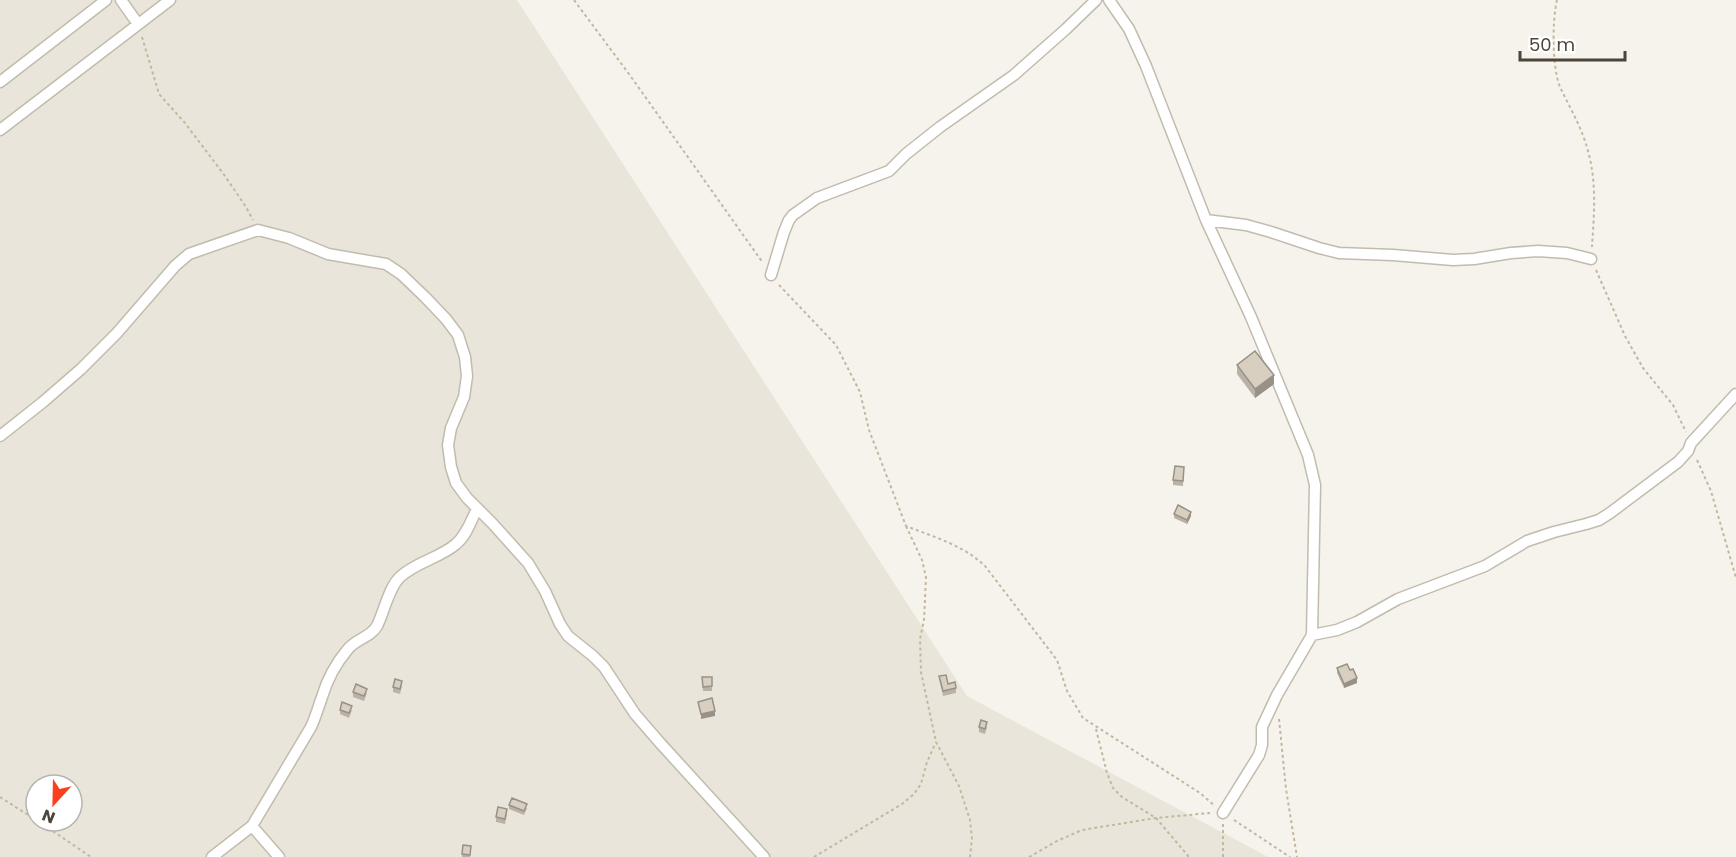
<svg xmlns="http://www.w3.org/2000/svg" width="1736" height="857" font-family="Poppins,sans-serif">
<rect width="100%" height="100%" fill="#f6f3ec"/>
<path fill="#eae5da" fill-rule="evenodd" d="M0,0H517L967,696L1268,857H0ZM36,785H72V821H36Z"/>
<g fill="none" stroke-linecap="round" stroke-linejoin="round">
<defs>
<path id="minor" d="M121,0L138,24
M1109,0L1129,29L1146,66L1206,220L1251,317L1308,455L1315,485L1312,635
M0,82L106,0
M0,130L170,0
M1206,220L1246,225L1271,232L1319,248L1339,253L1393,255L1453,260L1474,259L1511,253L1538,251L1567,253L1591,259
M771,275L784,232L789,220L793,215L817,198L889,171L906,154L940,127L1014,75L1066,29L1096,0
M0,436L43,402L81,369L117,333L175,266L189,254L258,230L289,238L328,254L386,264L401,274L425,297L446,319L458,335L465,357L467,376L464,397L451,428L448,445L451,467L456,483L467,498L493,524L528,563L545,591L560,624L568,636L593,656L604,667L635,714L661,744L764,857
M1223,813L1259,755L1262,745V727L1277,695L1312,635L1337,630L1357,622L1398,599L1485,566L1527,541L1554,532L1586,524L1599,520L1610,513L1678,462L1688,451L1691,443L1736,394
M252,826L311,727C316,716 318,708 322,697C327,680 337,662 348,649C356,639 371,637 377,626C384,612 389,587 400,577C416,562 440,558 456,544C466,536 471,521 477,509
M212,857L252,826L279,857"/>
</defs>
<use href="#minor" stroke="#c2bbae" stroke-width="13"/>
<path stroke="#c4b79f" stroke-width="2" stroke-dasharray="3 3" stroke-linecap="butt" d="M574,0L629,74L763,263
M1557,0C1552,21 1552,67 1560,87C1570,108 1582,128 1588,151C1597,183 1594,215 1592,247
M142,37L159,94L185,123L225,176L246,207L253,220
M1596,270L1625,336L1643,368L1673,405L1686,432
M779,285L836,345L860,392L869,430L906,526C934,537 963,545 985,566L1057,660L1067,691L1083,718L1200,793L1215,806
M1697,460L1711,491L1736,578
M906,526L922,560L926,577L924,620L920,639L921,672L936,742L959,786L970,820L972,839L970,857
M1279,719L1286,789L1297,857
M1096,729L1107,773L1113,788L1122,797L1156,818L1189,857
M0,797L36,820
M1234,820L1290,857
M38,821L91,857
M814,857L902,804L914,794L921,784L927,762L936,742
M1029,857L1057,841L1082,830L1156,818L1210,813
M1223,857V824"/>
<use href="#minor" stroke="#fff" stroke-width="10"/>
</g>
<path fill="#bab2a6" d="M1237,365L1274,384L1255,398L1237,374Z
M1184,471L1183,486L1173,485V480Z
M1174,514L1191,516L1187,524L1174,518Z
M1337,668L1357,683L1344,688L1337,673Z
M939,676L948,684L956,688V693L943,696Z
M702,677H712V691H703Z
M402,686L400,694L393,692V687Z
M353,692L367,693L364,701L353,697Z
M340,710H352L349,718L340,714Z
M979,727H987L985,734L979,732Z
M509,805L527,808L524,815L509,809Z
M507,814L505,824L496,822V817Z
M463,845L471,851L470,857H462Z"/>
<path fill="#979187" d="M1274,375V384L1255,398V389Z
M1191,512V516L1187,524V520Z
M1357,678V683L1344,688V684Z
M715,711V716L701,719V714Z"/>
<path fill="#d8cfc1" stroke="#979187" stroke-width="1.5" d="M1255,351L1274,375L1255,389L1237,365Z
M1175,466L1184,467L1183,481L1173,480Z
M1178,505L1191,512L1187,520L1174,514Z
M1347,664L1350,670L1353,669L1357,678L1344,684L1337,668Z
M946,675L948,684L955,682L956,688L943,691L939,676Z
M702,677H712V686L703,687Z
M395,679L402,681L400,689L393,687Z
M356,684L367,689L364,696L353,692Z
M712,698L715,711L701,714L698,702Z
M342,702L352,706L349,713L340,710Z
M981,720L987,722L985,729L979,727Z
M512,798L527,804L524,811L509,805Z
M498,807L507,809L505,819L496,817Z
M463,845L471,846L470,855L462,854Z"/>
<g transform="translate(54 803) rotate(202)"><circle r="28" fill="#ffffff" stroke="#b7b4b0" stroke-width="1.5"/>
<path d="M0-4.5L10 22L0 15L-10 22Z" fill="#fc3f1d"/>
<text y="-9" font-size="16" font-weight="bold" text-anchor="middle" fill="#4b4439">N</text>
</g>
<path d="M1520 51v9h105v-9" fill="none" stroke="#4b4439" stroke-width="3"/>
<text x="1529" y="51" font-size="18" fill="#4b4439" stroke="#ffffff" stroke-width="4.5" paint-order="stroke">50 m</text>
</svg>
